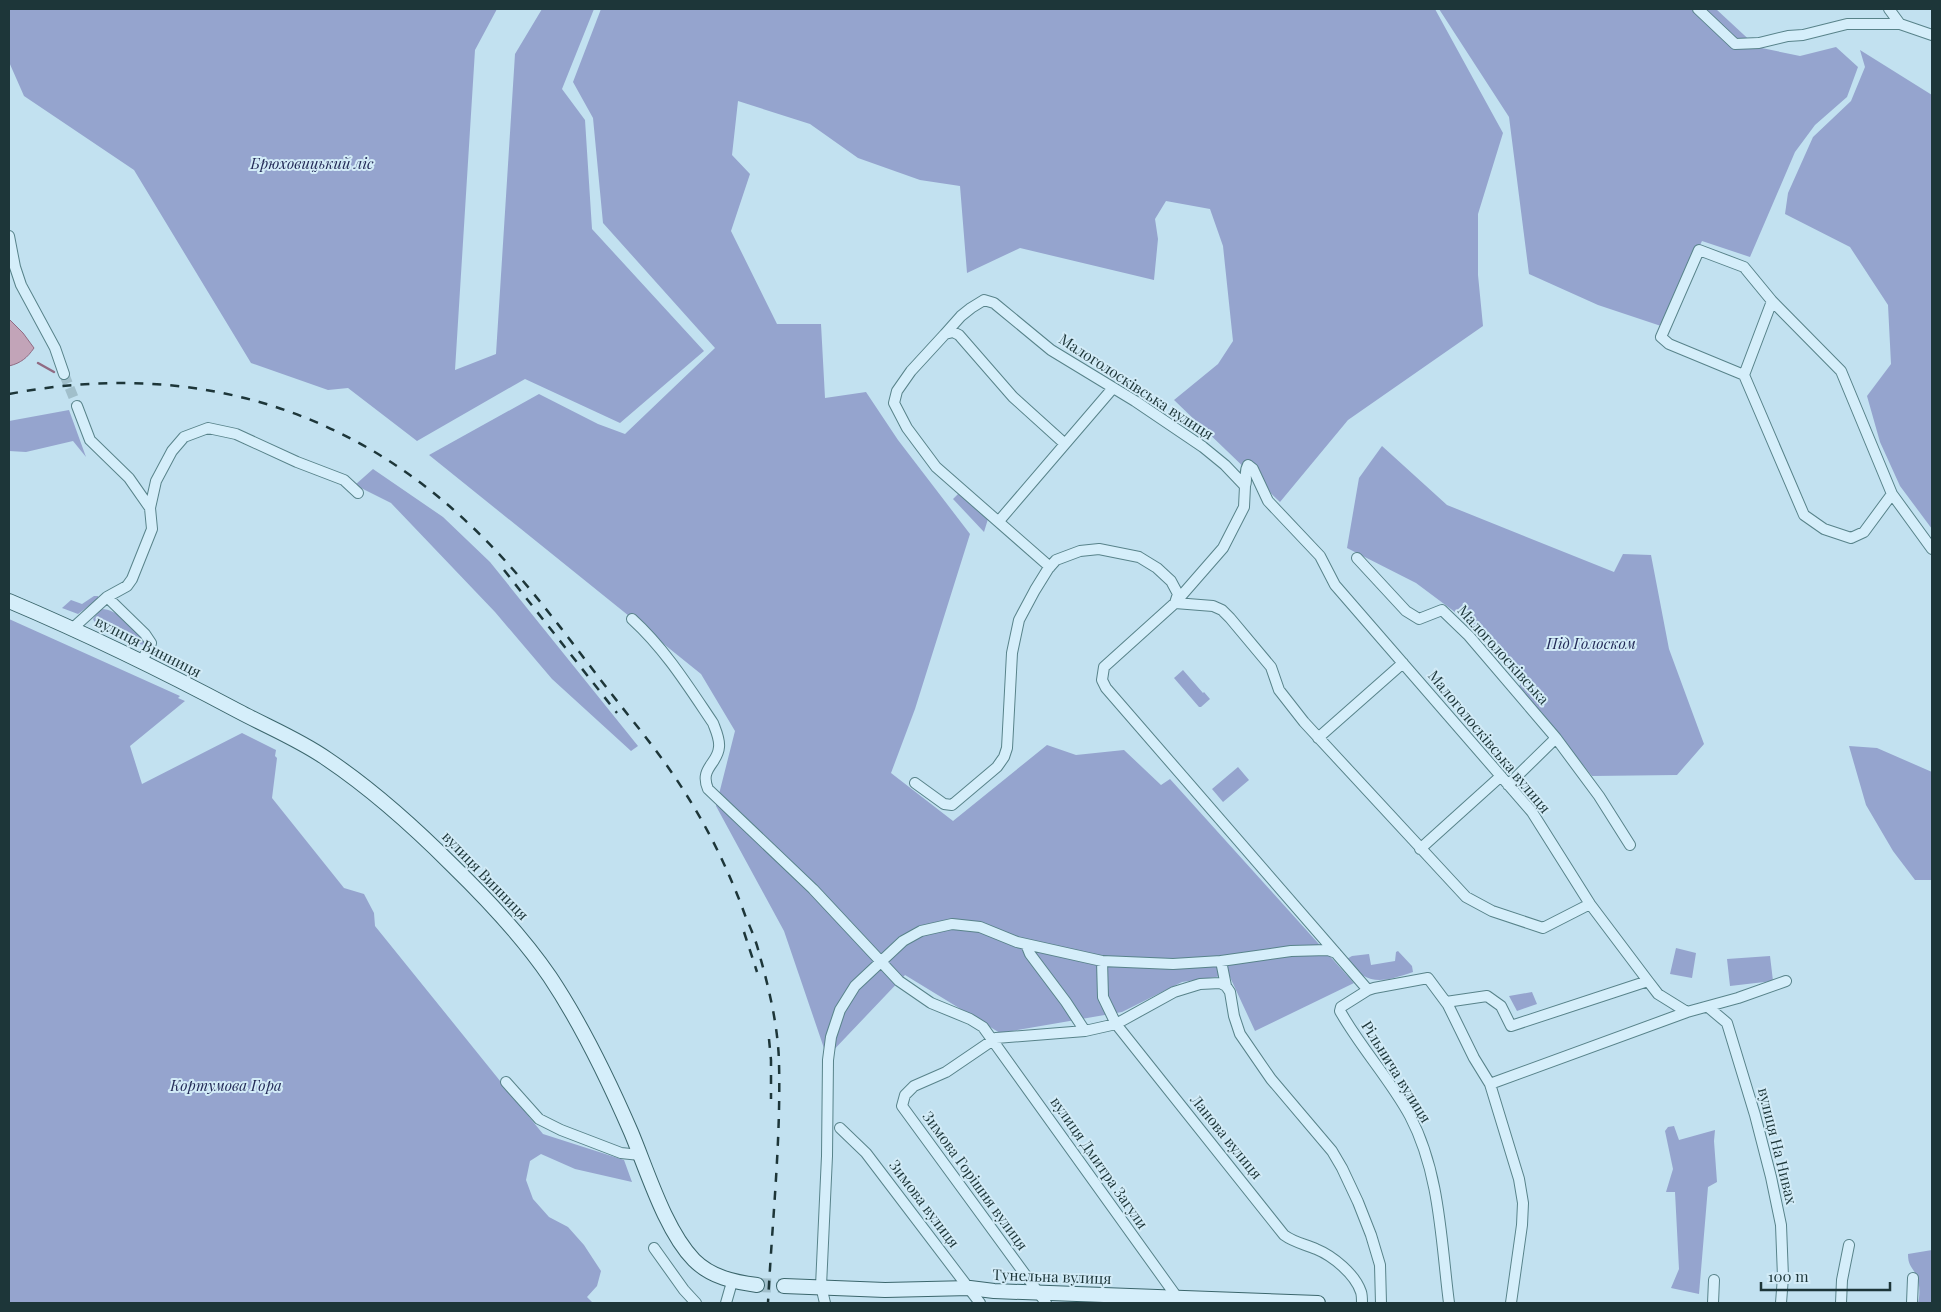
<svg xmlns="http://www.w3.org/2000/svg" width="1941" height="1312" font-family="'Playfair Display',serif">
<rect width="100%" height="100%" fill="#c2e1f0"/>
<path fill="#95a4ce" d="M9,9H497L475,50L455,370L496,354L515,54L542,9H594L562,89L585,120L592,229L704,351L620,423L525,379L417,441L348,388L328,390L251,363L134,170L24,96L9,62Z
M601,9H1435L1503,133L1478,214V275L1483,326L1348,420L1280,502L1174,400L1218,364L1233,341L1223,246L1210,209L1166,201L1155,219L1158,239L1154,280L1020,248L967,273L960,186L920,180L858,158L810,124L738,101L732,155L750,174L731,231L777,324H821L825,398L866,392L898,440L970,534L915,709L891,773L953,821L1047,745L1076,755L1124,750L1161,785L1170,779L1354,983L1255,1031L1229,975L1182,982L1122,1012L1000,1033L905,975L827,1057L784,931L716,806L735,731L701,674L429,455L539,394L598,424L625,434L715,348L603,223L593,118L573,82Z
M1439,9H1716L1757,47L1800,56L1836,47L1858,67L1847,97L1815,125L1795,152L1750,257L1702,241L1661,326L1598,305L1529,274L1509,117Z
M1860,50L1932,95V529L1900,486L1880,442L1867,396L1891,364L1888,305L1850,247L1785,214L1788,193L1813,137L1851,101L1865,67Z
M69,410L86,457L73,441L26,452L9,451V421Z
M1382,446L1447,505L1614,572L1623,554L1651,555L1669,649L1704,744L1677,775L1592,776L1519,686L1525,679L1495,642L1416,583L1347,548L1359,478Z
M373,469L443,517L490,562L638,746L631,751L552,679L495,612L391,503L355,485Z
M959,493L988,519L984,532L953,499Z
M94,596H98V599L78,614L62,608L71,600L82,604Z
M101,609C118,609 134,628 146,639V645C134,645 97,629 93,619Z
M9,619L180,696L178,698L185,701L130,746L142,784L242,733L276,750L275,756L277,758L272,798L344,888L364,894L374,913L375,926L543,1134L624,1160L632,1182L575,1169L541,1154L530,1161L526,1180L533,1199L549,1217L568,1227L584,1245L601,1271L597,1286L587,1297L593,1303H9Z
M1183,670L1203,693L1204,692L1210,699L1201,707H1199L1174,678Z
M1849,746L1877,748L1932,772V880H1915L1893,851L1866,805Z
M1238,767L1249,780L1223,802L1212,789Z
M1676,948L1696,953L1692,978L1670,974Z
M1398,951L1412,966L1413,972C1382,982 1369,987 1345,960L1352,956L1369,954L1371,965L1395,961L1396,952Z
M1770,956L1773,981L1730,986L1727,959Z
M1532,992L1537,1004L1517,1011L1509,996Z
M1674,1126L1679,1140L1715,1130L1714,1141L1717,1182L1708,1187L1699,1294L1671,1288L1679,1269L1675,1192H1666L1673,1169L1665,1131L1668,1127Z
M1932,1250V1303H1918C1920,1296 1920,1284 1917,1277C1913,1267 1908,1267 1908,1254Z"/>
<path fill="#c2a4b8" stroke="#906b83" d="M9,319L23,333L34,348C27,358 21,363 9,366Z"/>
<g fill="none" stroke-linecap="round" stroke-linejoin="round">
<path stroke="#906b83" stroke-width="2.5" d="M38,363L54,372"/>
<path stroke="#a1bfcb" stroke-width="10" stroke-dasharray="10 5" stroke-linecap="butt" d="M64,374L77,406"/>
<path stroke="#a1bfcb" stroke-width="14" stroke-dasharray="14 7" stroke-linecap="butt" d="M757,1285L784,1286"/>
<defs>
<path id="minor" d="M1698,9L1735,44L1759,43L1788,36L1803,35L1847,24H1900L1932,35
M1889,9L1900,24
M9,236L15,267L21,285L55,348L64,374
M1772,301L1744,375L1804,515L1824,529L1851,538L1864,532L1892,494
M1744,375L1669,344L1661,337L1699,250L1744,267L1772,301L1841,371L1892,494L1932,549
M77,406L90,440L129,478L150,508
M1245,486C1248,478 1243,474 1248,465L1253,469L1268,501L1320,556L1335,585L1532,812L1590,904L1648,981L1658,994L1687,1012
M999,521L1113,388
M1357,558L1406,611L1419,619L1442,610L1469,636L1556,738L1508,785
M1050,567L936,467L907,428L894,403L897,391L911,371L945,334L953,332L959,335L1013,397L1065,444
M107,597L145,634L151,643L142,661
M632,619C665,649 688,686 713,723C716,731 720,739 719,747C718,764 699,768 708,789L813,889L899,981L931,1003L970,1019L983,1027L1179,1300
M73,628L107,597L127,586L132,579L152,529L150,508L156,481L172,451L184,437L208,428L236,434L297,462L344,480L358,493
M1318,738L1403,663
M1556,738L1599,796L1630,845
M915,783L944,804L952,805L997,767L1004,757L1007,748L1012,653L1019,620L1035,590L1048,569L1056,560L1080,551L1099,549L1139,557L1157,568L1171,581L1178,594L1175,603L1223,548L1244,507L1245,486L1225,465L1203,447L1135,401L1051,350L994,303L984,300L971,308L961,316L945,334
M1420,849L1501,776
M1026,944L1030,954L1066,1002L1085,1031
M1102,961L1103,997L1116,1024L1284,1235C1295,1243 1305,1244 1316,1249C1333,1256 1355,1274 1361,1292C1362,1295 1362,1300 1362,1303
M1221,961L1226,986
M1368,990L1341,1007L1340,1011C1360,1047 1390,1079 1410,1116C1440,1173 1441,1241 1449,1303
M1446,1002L1487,996L1501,1006L1511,1026L1648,981
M1708,1007L1727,1023L1755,1115L1771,1177L1781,1225L1783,1277L1781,1303
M506,1082L539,1119L561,1130L621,1153L640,1155
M1490,1084L1687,1012L1738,998L1786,981
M840,1128L866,1153L980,1303
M654,1248L684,1290L696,1303
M726,1303L732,1282
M825,1303L821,1286L827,1156L828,1060L831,1037L840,1010L855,986L903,941L921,931L952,924L980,927L1017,942L1102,961L1173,964L1221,961L1291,951L1328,950L1336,953
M1046,1303L902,1106L905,1095L914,1086L946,1072L996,1038L1085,1031L1116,1024L1174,992L1200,984L1220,983L1226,986L1230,992L1234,1016L1240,1034L1271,1079L1332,1151L1342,1168L1358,1202L1371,1235L1380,1265L1381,1303
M1511,1303L1522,1225L1523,1203L1519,1179L1490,1084L1474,1058L1448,1005L1428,978L1374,988L1368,990L1106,688L1102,680L1104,667L1175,603L1213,606L1222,610L1230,618L1271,667L1279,690L1304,722L1466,897L1492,911L1543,928L1590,904
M1713,1303L1714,1280
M1841,1303L1842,1280L1849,1245
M1912,1303L1913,1278"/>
<path id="secondary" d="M9,601C87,634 163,671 238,711C268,727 300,740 327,759C373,790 413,826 452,865C488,900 522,936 550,977C582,1025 608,1079 631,1132C647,1170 665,1230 694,1260C711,1277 734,1282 757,1285
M784,1286L885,1290L970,1288L994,1291L1318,1303"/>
</defs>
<use href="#minor" stroke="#58838a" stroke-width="12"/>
<use href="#secondary" stroke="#3b666c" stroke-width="16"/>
<use href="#minor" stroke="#d5eefa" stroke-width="10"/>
<use href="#secondary" stroke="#d5eefa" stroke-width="14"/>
<path stroke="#1d3639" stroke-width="2.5" stroke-dasharray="9 9" stroke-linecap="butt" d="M9,394C181,361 340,402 468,523C522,573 565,634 610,692C635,724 662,756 684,791C709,830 729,871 745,915C750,927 756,940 759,953C769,988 778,1026 779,1062C781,1142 772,1223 768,1303
M504,570L617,713
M744,932L757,972
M769,1039L771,1060V1099"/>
</g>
<g text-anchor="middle" stroke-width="4" stroke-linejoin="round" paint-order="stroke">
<g font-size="15" font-style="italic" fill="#232a57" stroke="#d2ebf7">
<text x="312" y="169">Брюховицький ліс</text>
<text x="1591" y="649">Під Голоском</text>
<text x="226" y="1091">Кортумова Гора</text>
</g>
<g font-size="15" fill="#1d3639" stroke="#d2ebf7">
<text transform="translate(1136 387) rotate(33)" y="5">Малоголосківська вулиця</text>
<text transform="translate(148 647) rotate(27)" y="5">вулиця Винниця</text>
<text transform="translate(1503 655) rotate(48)" y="5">Малоголосківська</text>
<text transform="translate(1489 742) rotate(50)" y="5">Малоголосківська вулиця</text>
<text transform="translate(485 876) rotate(46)" y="5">вулиця Винниця</text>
<text transform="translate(1396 1072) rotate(58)" y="5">Рільнича вулиця</text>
<text transform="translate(1226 1137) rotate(51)" y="5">Ланова вулиця</text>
<text transform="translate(1777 1146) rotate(76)" y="5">вулиця На Нивах</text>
<text transform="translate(1099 1163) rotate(55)" y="5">вулиця Дмитра Загули</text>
<text transform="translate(975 1181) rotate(54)" y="5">Зимова Горішня вулиця</text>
<text transform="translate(924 1204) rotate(53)" y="5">Зимова вулиця</text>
<text transform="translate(1052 1277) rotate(2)" y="5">Тунельна вулиця</text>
</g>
</g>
<rect width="1941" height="1312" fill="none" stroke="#1d3639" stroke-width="20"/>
<path d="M1761 1282v8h129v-8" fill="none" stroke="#1d3639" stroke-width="2.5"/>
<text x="1768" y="1282" font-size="15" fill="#1d3639" stroke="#d2ebf7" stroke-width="4" paint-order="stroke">100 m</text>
</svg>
